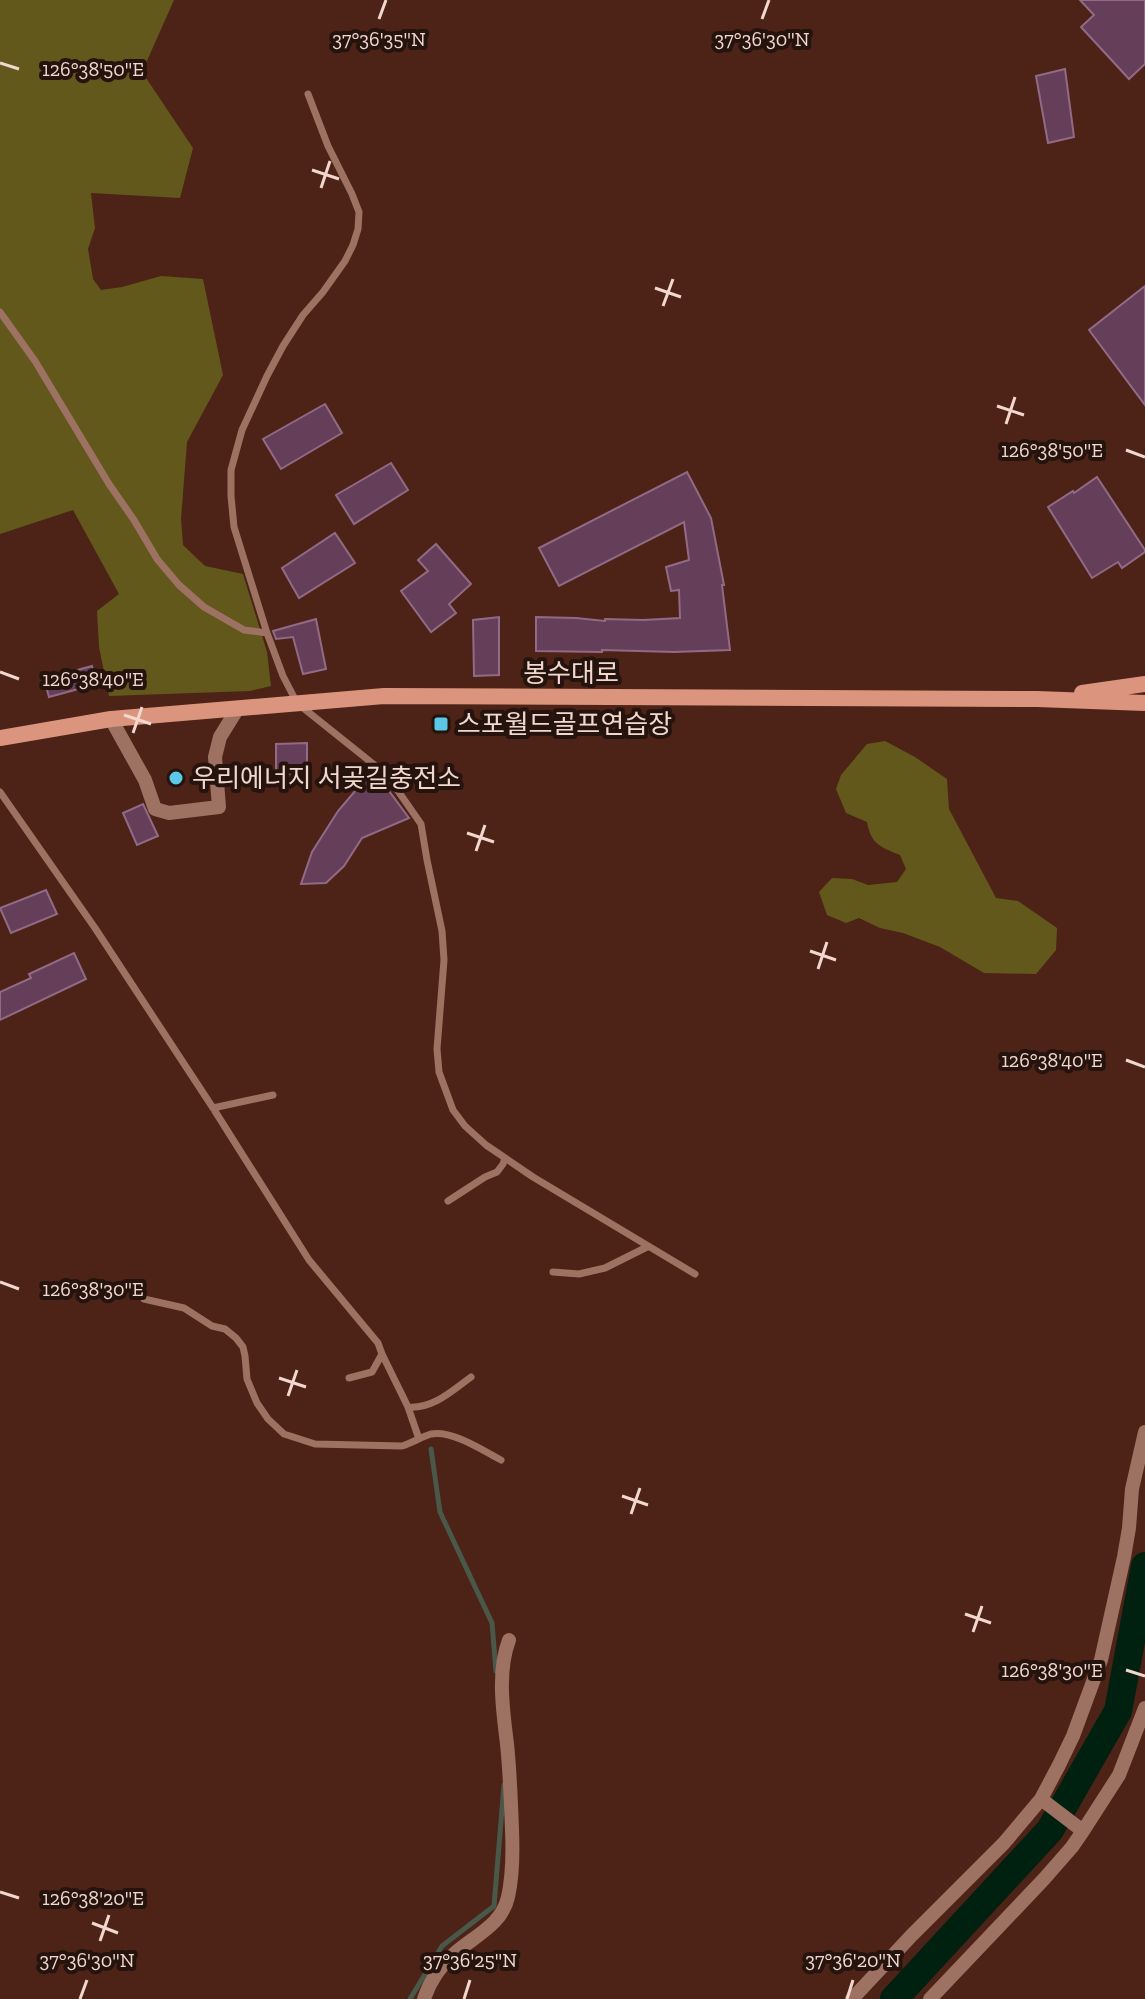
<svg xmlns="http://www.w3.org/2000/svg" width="1145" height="1999" font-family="'Zilla Slab','Noto Sans KR',serif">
<rect width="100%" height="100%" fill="#4c2316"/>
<path fill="#63581b" d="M0,0H174L142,72L193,148L180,198L91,193L95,228L88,249L93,279L101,290L122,287L161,276L203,279L223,375L187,442L181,519L183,545L205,566L243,574L267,652L271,686L250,691L109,696L99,647L97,611L119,594L73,510L0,534Z
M885,741L915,757L947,779L949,809L996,898L1018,901L1057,928L1056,950L1036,974L984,973L940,947L903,933L880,928L859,918L846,923L827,915L819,892L832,878L852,879L868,885L897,882L906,869L900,855C880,847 871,844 867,822L846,813L836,789L841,775L867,744Z"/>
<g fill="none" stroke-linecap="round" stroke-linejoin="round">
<path stroke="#495849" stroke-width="5" d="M431,1449L440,1512L492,1623L496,1671
M410,1999L442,1946L494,1906L504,1785"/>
<path stroke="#002110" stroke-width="28" d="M894,1999L1050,1830L1118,1711L1145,1566"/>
</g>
<path fill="#653f5a" stroke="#936a85" stroke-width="2" d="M1080,0H1145V64L1129,79L1081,27L1094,15Z
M1065,69L1074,137L1048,143L1036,76Z
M1145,286V405L1089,330Z
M325,404L342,433L281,469L263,439Z
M391,463L408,490L354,524L336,495Z
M687,472L711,518L724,585H722L730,650L674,652L602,650V652L536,651V617L576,618L605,621V619L643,620L680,618L679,590L671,591L666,567L689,560L684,522L559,586L539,548Z
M1097,477L1145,550V552L1122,568L1118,562L1092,578L1048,507L1073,491L1074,493Z
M335,533L355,563L299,598L282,568Z
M436,544L471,584L449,604L456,613L431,632L401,591L428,571L418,560Z
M499,617V675L474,676L473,620Z
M316,619L326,669L303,674L293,637L276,639L273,631Z
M92,666L97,684L49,697L44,679Z
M307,743V773L276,774V744Z
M378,776L409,818L362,838L344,866L326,883L301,884L312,852L338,811L367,777Z
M143,804L158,836L137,845L123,813Z
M46,890L57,914L11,933L0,908Z
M74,953L86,979L0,1020V992L31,978L29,974Z"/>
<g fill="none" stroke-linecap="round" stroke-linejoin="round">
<path stroke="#9d7263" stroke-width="7" d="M308,94L328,146L352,194L359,212L358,229L353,245L345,261L323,292L303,315L283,346L267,376L242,430L231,470V496L234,527L267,633L283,676L297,703L387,775L421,824L427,860L442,931L444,960L437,1049L439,1072L453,1110L465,1126L486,1145L533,1177L695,1274
M0,312L35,361L109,484L134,520L157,559L179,585L204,607L244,630L267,633
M0,792L95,928L213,1108L309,1260L378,1343L382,1354L372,1372L349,1378
M213,1108L273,1095
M448,1201L485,1177L497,1172L503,1164L505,1158
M553,1272L579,1274L605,1268L647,1247
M144,1299L184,1308L212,1326L225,1329L236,1338L243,1347L245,1356L247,1379L257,1403L268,1419L284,1434L315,1444L402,1446C412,1443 421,1437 431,1434C452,1430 482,1450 501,1460
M382,1354L408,1407L419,1439
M408,1407C433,1409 452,1391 471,1377"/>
<path stroke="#9d7263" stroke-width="14" d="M111,719L145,780L155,809L169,813L219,807L215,757L220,737L238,708
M1041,1799L1083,1831L1119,1775L1145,1708
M424,1999C430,1981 440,1966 454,1954C474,1936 502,1925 508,1897C513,1875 513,1853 512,1830C511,1801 510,1773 507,1744C503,1711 497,1672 509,1640
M852,1999L912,1935L1004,1843L1041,1799L1059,1765L1073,1736L1101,1660L1124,1557L1129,1528L1132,1489L1145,1432
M930,1999L1044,1879L1072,1847L1083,1831"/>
<path stroke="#db957e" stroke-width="16" d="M1082,693L1145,684
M0,738L111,719L384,696L1037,699L1145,703"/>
</g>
<path fill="none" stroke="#f2d7ce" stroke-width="3" d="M379,19L386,0M762,19L769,0M0,63L19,69M312,170L339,179M321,188L330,161M655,288L681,297M663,306L673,279M997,406L1024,415M1006,424L1015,397M1126,450L1145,457M0,672L19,679M124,715L151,724M133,733L142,707M467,833L494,842M476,851L485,825M810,951L836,960M818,969L827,942M1126,1060L1145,1067M0,1282L19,1289M279,1378L306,1387M288,1396L297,1370M622,1496L648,1505M631,1514L640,1488M965,1614L991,1623M973,1632L982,1606M1126,1670L1145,1676M0,1892L19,1898M92,1923L118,1933M100,1941L109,1915M80,1999L87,1980M464,1999L470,1980M847,1999L853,1980"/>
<g fill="#5bc8e6" stroke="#25130d" stroke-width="3">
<rect x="433" y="716" width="16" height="16" rx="4"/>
<circle cx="176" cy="778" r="8"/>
</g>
<g text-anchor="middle" stroke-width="8" stroke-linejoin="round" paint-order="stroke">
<g font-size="26" fill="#f2d7ce" stroke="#25130d">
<text x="571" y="682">봉수대로</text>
</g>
<g font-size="26" fill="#f2d7ce" stroke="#25130d" text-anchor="start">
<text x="457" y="733">스포월드골프연습장</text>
<text x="192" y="787">우리에너지 서곶길충전소</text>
</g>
</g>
<g font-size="20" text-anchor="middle" fill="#f2d7ce" stroke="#25130d" stroke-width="8" stroke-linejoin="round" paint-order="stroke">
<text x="379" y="46">37°36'35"N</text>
<text x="762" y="46">37°36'30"N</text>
<text x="93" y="76">126°38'50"E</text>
<text x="1052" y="457">126°38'50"E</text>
<text x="93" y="686">126°38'40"E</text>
<text x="1052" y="1067">126°38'40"E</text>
<text x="93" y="1296">126°38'30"E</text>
<text x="1052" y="1677">126°38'30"E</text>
<text x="93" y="1905">126°38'20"E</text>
<text x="87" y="1967">37°36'30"N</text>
<text x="470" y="1967">37°36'25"N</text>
<text x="853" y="1967">37°36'20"N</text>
</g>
</svg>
